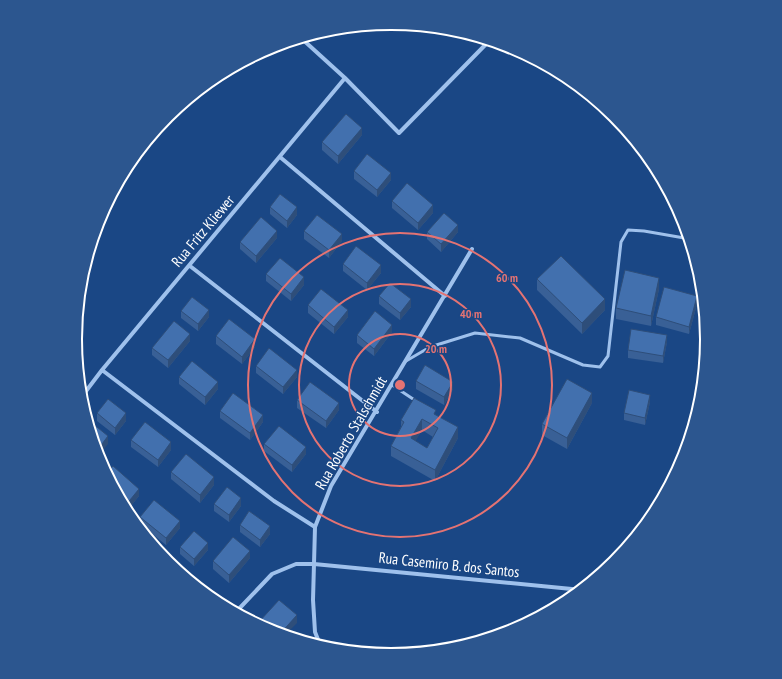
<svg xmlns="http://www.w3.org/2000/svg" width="782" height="679" font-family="'PT Sans Narrow',sans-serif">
<rect width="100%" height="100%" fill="#1a4785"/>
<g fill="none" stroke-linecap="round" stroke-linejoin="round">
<path stroke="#9fc1ec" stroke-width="3" d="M406,361L430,347L475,333L520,338L583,365L600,367L608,356L621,242L628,230L644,231L690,239
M392,385L416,401"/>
<path stroke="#9fc1ec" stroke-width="4" d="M301,38L345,78L399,133L490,40
M280,157L445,296
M190,266L377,412
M102,370L274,501L315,527
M80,399L102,370L345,78
M235,613L272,574L296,564H314L582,590
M321,647L315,632L313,600L315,527L331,486L472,249"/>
</g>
<path fill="#396096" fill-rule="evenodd" d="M362,135L338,164L322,150V142Z
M354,171L391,180L377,197L354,179Z
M392,201L433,213L418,230L392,208Z
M270,207L297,215L287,228L270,214Z
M304,231L342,241L329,258L304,239Z
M427,232H458L441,252L427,239Z
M277,238L256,263L240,249V242Z
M343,264L381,273L367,290L343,271Z
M266,274L304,285L291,301L266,281Z
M537,279L605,310L582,334L537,290Z
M659,289L651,326L616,319V308Z
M379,296L411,307L400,320L379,304Z
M697,304L689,334L656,325V317Z
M308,305L348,317L334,334L308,313Z
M181,311L209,317L198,331L181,318Z
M392,332L374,356L357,343V335Z
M216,336L255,347L242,364L216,344Z
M190,341L168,368L152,355V348Z
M667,342L663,363L628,358V350Z
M256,366L297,377L283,394L256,373Z
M179,377L218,389L205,405L179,384Z
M416,381L453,389L444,405L416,389Z
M297,400L339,410L326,428L297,408Z
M650,402L645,425L624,420V413Z
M592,403L567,449L542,435V424Z
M220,411L263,422L250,440L220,418Z
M97,413L126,421L115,435L97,421Z
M436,415L458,438L435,481L391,456V446L401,427V420ZM422,430L433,437L427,448L415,441Z
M131,440L171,450L158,467L131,447Z
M264,444L306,454L292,472L264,451Z
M171,472L214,485L200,503L171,479Z
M106,474L139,496L126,512Z
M214,504L241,506L229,522L214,511Z
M140,517L180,528L166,545L140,524Z
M240,525L270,534L260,547L240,532Z
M180,547L208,550L194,566L180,554Z
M250,558L229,583L213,569V561Z"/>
<path fill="#2e4e7a" d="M362,128V135L338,164V156Z
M391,173V180L377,197V190Z
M433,205V213L418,230V223Z
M297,207V215L287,228V221Z
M458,225V232L441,252V244Z
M277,231V238L256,263V256Z
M342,234V241L329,258V250Z
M381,265V273L367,290V283Z
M304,277V285L291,301V294Z
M659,278V289L651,326V316Z
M697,296V304L689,334V327Z
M411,299V307L400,320V313Z
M605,299V310L582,334V323Z
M209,310V317L198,331V324Z
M348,310V317L334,334V327Z
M392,325V332L374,356V349Z
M190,334V341L168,368V360Z
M667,335V342L663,363V356Z
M255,339V347L242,364V357Z
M297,370V377L283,394V387Z
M218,382V389L205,405V397Z
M453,382V389L444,405V397Z
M592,393V403L567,449V438Z
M650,395V402L645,425V418Z
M339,403V410L326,428V421Z
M126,413V421L115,435V428Z
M263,415V422L250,440V433Z
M422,419V430L411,449V438Z
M458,427V438L435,481V470Z
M108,436V444L97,457L96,452Z
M171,442V450L158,467V460Z
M306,447V454L292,472V465Z
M214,477V485L200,503V495Z
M139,489V496L126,512L125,510V506Z
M241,498V506L229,522V515Z
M180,521V528L166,545V538Z
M270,526V534L260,547V540Z
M208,543V550L194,566V559Z
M250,551V558L229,583V575Z
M297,615V623L284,636L279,635Z"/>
<path fill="#4270ae" stroke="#2e4e7a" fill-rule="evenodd" d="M346,114L362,128L338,156L322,142Z
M367,154L391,173L377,190L354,171Z
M407,183L433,205L418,223L392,201Z
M280,194L297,207L287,221L270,207Z
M444,213L458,225L441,244L427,232Z
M317,215L342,234L329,250L304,231Z
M261,217L277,231L256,256L240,242Z
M356,246L381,265L367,283L343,264Z
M561,256L605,299L582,323L537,279Z
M280,258L304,277L291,294L266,274Z
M625,270L659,278L651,316L616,308Z
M390,283L411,299L400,313L379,296Z
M664,287L697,296L689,327L656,317Z
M321,289L348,310L334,327L308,305Z
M192,297L209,310L198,324L181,311Z
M375,311L392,325L374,349L357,335Z
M229,319L255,339L242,357L216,336Z
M174,321L190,334L168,360L152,348Z
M631,329L667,335L663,356L628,350Z
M269,348L297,370L283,387L256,366Z
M192,361L218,382L205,397L179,377Z
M425,365L453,382L444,397L416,381Z
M567,379L592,393L567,438L542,424Z
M310,382L339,403L326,421L297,400Z
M629,390L650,395L645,418L624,413Z
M233,393L263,415L250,433L220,411Z
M414,398L436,410L434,414L458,427L435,470L391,446L404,422L401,420ZM422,419L438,428L427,448L411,438Z
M108,399L126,413L115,428L97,413Z
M145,422L171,442L158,460L131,440Z
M92,423L108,436L96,452L88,427Z
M279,426L306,447L292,465L264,444Z
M186,454L214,477L200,495L171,472Z
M113,466L139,489L125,506L121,503L106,474Z
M227,487L241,498L229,515L214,504Z
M154,500L180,521L166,538L140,517Z
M249,511L270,526L260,540L240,525Z
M194,531L208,543L194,559L180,547Z
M233,537L250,551L229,575L213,561Z
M279,600L297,615L279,635L270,632L263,628L258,623Z"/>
<g fill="none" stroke="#e47373" stroke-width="2">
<circle cx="400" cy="385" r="51"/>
<circle cx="400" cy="385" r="101"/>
<circle cx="400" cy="385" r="152"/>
</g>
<g text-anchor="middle" stroke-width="3" stroke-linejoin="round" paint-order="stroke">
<g font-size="15" fill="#fff" stroke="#1a4785">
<text transform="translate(203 231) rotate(-50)" y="5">Rua Fritz Kliewer</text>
<text transform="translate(351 433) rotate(-60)" y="5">Rua Roberto Stalschmidt</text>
<text transform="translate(449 565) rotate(6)" y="5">Rua Casemiro B. dos Santos</text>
</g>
</g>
<path d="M0 0H782V679H0ZM82 339a309 309 0 1 1 618 0a309 309 0 1 1-618 0Z" fill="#2c568f" fill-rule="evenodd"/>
<path fill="none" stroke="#fff" stroke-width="2" d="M82 339a309 309 0 1 1 618 0a309 309 0 1 1-618 0Z"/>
<circle cx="400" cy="385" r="6" fill="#e47373" stroke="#1a4785" stroke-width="2"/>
<g font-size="12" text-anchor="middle" font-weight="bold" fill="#e47373" stroke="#1a4785" stroke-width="3" stroke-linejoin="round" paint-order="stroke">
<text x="507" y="282">60 m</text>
<text x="471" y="318">40 m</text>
<text x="436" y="353">20 m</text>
</g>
</svg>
